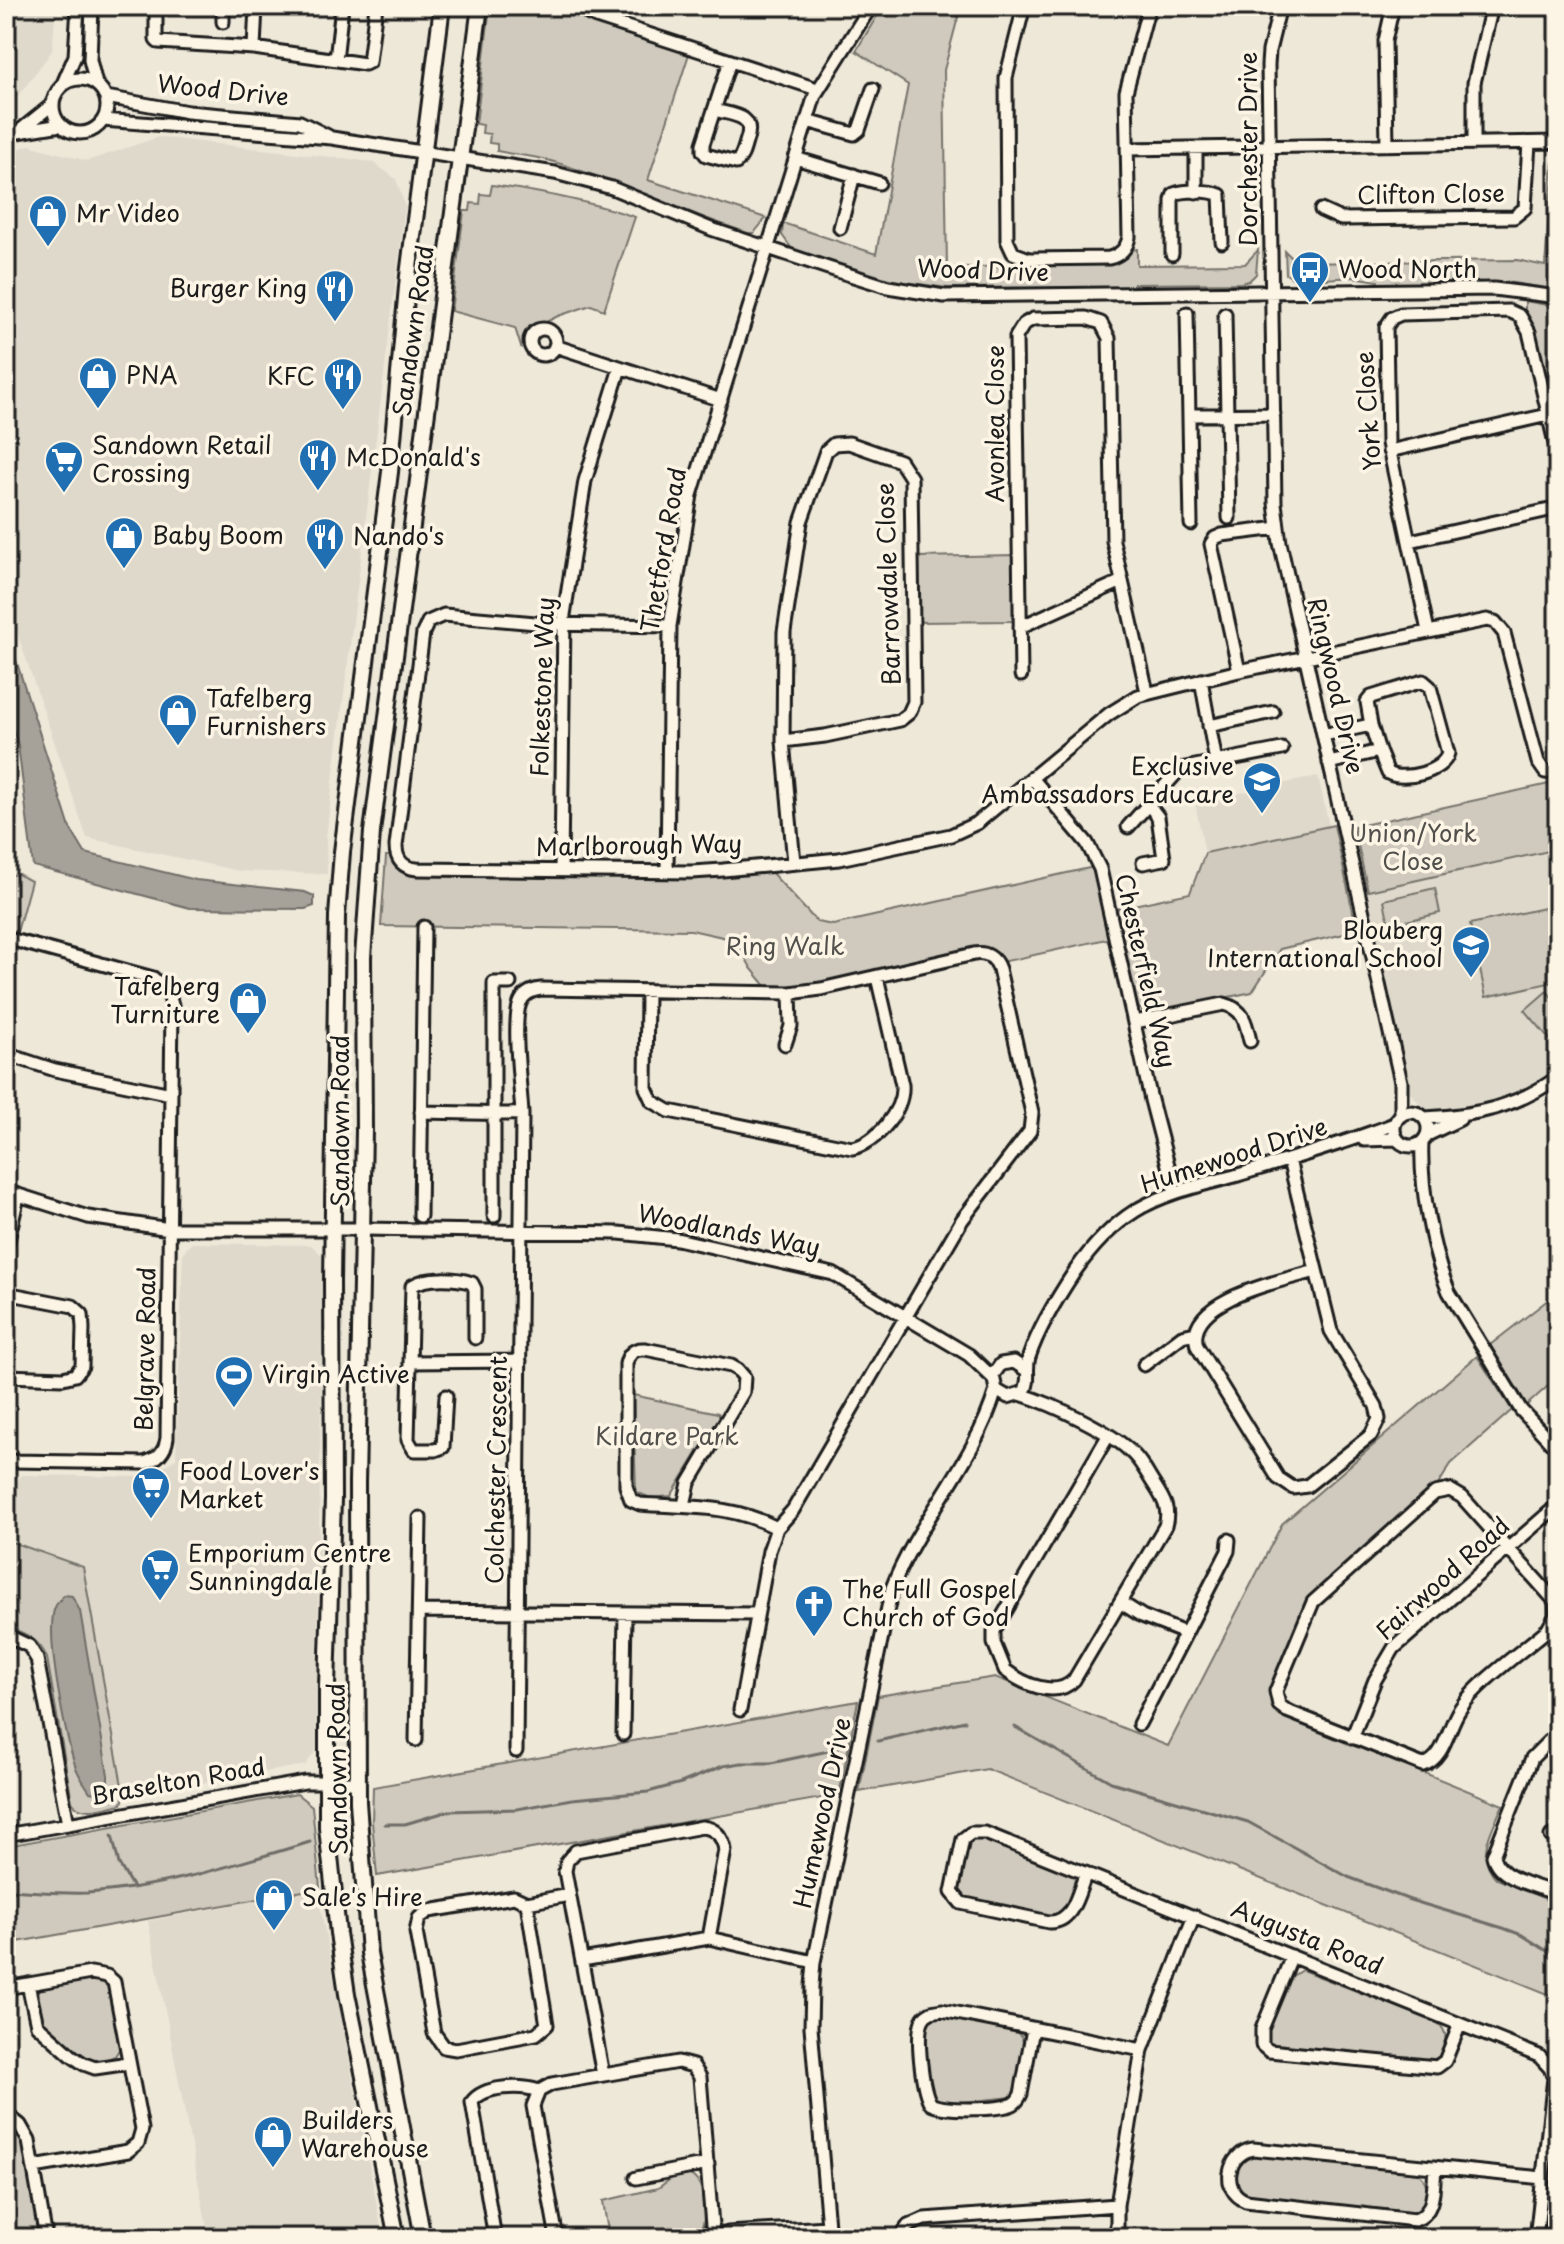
<svg xmlns="http://www.w3.org/2000/svg" width="1564" height="2244" font-family="'Playpen Sans',sans-serif">
<rect width="100%" height="100%" fill="#eee8d9"/>
<filter id="ink" filterUnits="userSpaceOnUse"><feTurbulence type="fractalNoise" baseFrequency=".0125" numOctaves="2"/><feDisplacementMap in="SourceGraphic" scale="16" xChannelSelector="R" yChannelSelector="G"/><feConvolveMatrix kernelMatrix="1 2 1 2 8 2 1 2 1" color-interpolation-filters="sRGB"/></filter>
<g filter="url(#ink)">
<path fill="#ded9cb" d="M6,6H56L52,51L13,103L6,105Z
M159,137L373,162L396,179L405,207L326,837L327,874L239,871L87,838L6,600V154L29,145L87,161Z
M1318,776L1329,826L1205,853L1195,803Z
M1558,849V1067L1534,1085L1490,1102L1443,1112L1426,1110L1409,1092L1364,892Z
M192,1243L311,1245L323,1256L316,1751L305,1765L124,1797L83,1567L6,1540V1487L23,1475L144,1477L176,1459L183,1252Z
M317,1889L383,2238H209L148,1921Z"/>
<path fill="#cfcabd" stroke="#76736c" stroke-width="2" d="M490,6H577L587,20L689,54L648,180L766,218L754,233H748C682,212 619,181 551,161C534,156 515,155 497,151V144L489,143L490,134L482,133L483,125L476,124Z
M883,6H961L944,70L947,268L1108,263C1120,261 1126,250 1137,249V265L1245,264L1258,250L1256,274L1249,281L1241,283L1134,284V287L947,288L892,280L792,249L782,235L783,223L876,254L908,85L856,51Z
M1553,163L1558,164V290L1507,282L1378,284V281L1353,277L1297,281L1286,274L1285,251L1297,263L1517,260L1545,266Z
M492,185C541,192 588,201 635,217L604,310L591,305L558,316L530,330L525,345L521,347L515,328L451,311L464,211H470L471,203L480,204L481,194L490,195Z
M1525,301L1558,307V423L1531,320L1525,311Z
M1014,555L1015,621L918,622L917,557Z
M1558,782V849L1368,891L1354,827Z
M1334,825L1357,931L1280,949L1252,992L1154,1013H1145L1138,1007L1115,909L1190,893L1205,853Z
M386,856H390L398,869L412,874L692,878L771,872L817,922L833,925L1094,867L1111,938L1002,962L990,950L977,948L808,986H766L751,968L736,940L691,930L381,926Z
M18,874L31,881L17,932L6,929V876Z
M1435,888L1440,913L1389,925L1384,900Z
M1558,905V981L1486,997L1470,924Z
M1547,991L1558,1005V1049L1525,1010Z
M1558,1292V1377L1527,1405L1490,1345Z
M1477,1356L1512,1410L1451,1464L1436,1488L1307,1600L1271,1688C1270,1699 1273,1708 1282,1715L1503,1805C1492,1830 1474,1856 1497,1879L1558,1904V1998L987,1769L859,1792L878,1696L995,1677L1168,1746L1282,1524Z
M633,1395L718,1413L720,1416L671,1496L651,1498L636,1492Z
M6,1540L83,1567L124,1797L122,1804C106,1807 83,1817 72,1802L47,1658C39,1638 24,1633 6,1626Z
M858,1701L839,1795L377,1876L372,1822L373,1787Z
M297,1794L312,1806L320,1888L6,1944V1846Z
M983,1837L1067,1869L1075,1879L1064,1914L1053,1917L966,1902L956,1889L962,1847L969,1838Z
M1302,1970L1437,2022C1449,2032 1446,2042 1441,2055L1429,2062L1272,2046L1267,2038V2033L1289,1978Z
M95,1976L107,1980L111,1989L122,2045L115,2056L100,2062L88,2061C75,2050 8,2004 45,1986C58,1979 80,1979 95,1976Z
M939,2016L1014,2030L1022,2037L1024,2048L1016,2094L1012,2097L943,2104L932,2098L924,2030L932,2018Z
M6,2123L21,2135L41,2238H6Z
M1254,2155L1416,2171C1433,2183 1431,2210 1410,2216L1244,2194L1236,2184C1234,2169 1239,2159 1254,2155Z
M685,2173C709,2179 711,2224 694,2238H609L603,2201L658,2188L676,2175Z"/>
<path fill="#a7a299" stroke="#6f6c67" stroke-width="2" d="M6,629L70,828L85,853L196,880L305,892L314,896V906L305,909L190,908L33,866L18,745L6,710Z
M64,1595L72,1596L80,1611L108,1775V1789L100,1794L90,1792C85,1784 78,1775 75,1765C65,1733 46,1641 54,1610C56,1603 60,1600 64,1595Z"/>
<g fill="none" stroke-linecap="round" stroke-linejoin="round">
<path stroke="#6f6c67" stroke-width="3" d="M1015,1727L1111,1782L1248,1822L1348,1877L1410,1900L1503,1928L1522,1935L1558,1958
M878,1741L965,1721
M385,1824H405L449,1811L517,1809L572,1799L648,1792L681,1783L723,1766L741,1763H771L838,1749
M112,1835L119,1864L132,1886
M6,1890C33,1891 60,1894 87,1893C163,1888 237,1864 310,1842"/>
<defs>
<path id="minor" d="M92,6L90,60L96,84
M156,6V40L158,42L254,48L365,64L369,62L376,6
M584,6L589,14L596,17L817,89
M1024,6L1006,78L1007,240L1013,253L1029,259L1109,258C1121,255 1127,248 1129,237L1126,92L1149,6
M1280,6L1269,51L1268,65L1275,503L1280,543L1401,1082V1115
M223,22V6
M254,48L256,6
M336,60L342,6
M53 106a27 27 0 1 1 54 0a27 27 0 1 1-54 0Z
M62,86L75,56L78,6
M106,97L188,112L300,122L328,136
M714,110C732,115 755,114 747,139C744,148 743,157 736,163L706,155L703,151V144L730,61
M103,120L332,138L555,173L612,188L711,229L828,268L888,287L944,296L1494,289L1558,297
M807,121L854,134L859,130L873,89
M22,129L53,104
M6,134L61,125
M1474,143V83L1492,6
M1387,145L1385,41L1393,6
M1127,149L1558,142
M795,158L879,183
M1196,192V148
M1321,210L1341,219L1514,217L1525,208L1529,143
M840,228L854,175
M1172,254V200L1174,194C1186,190 1209,190 1220,195L1222,242
M1187,313L1191,524
M1225,314L1229,518
M530 342a13 13 0 1 1 26 0a13 13 0 1 1-26 0Z
M555,346L721,400
M1189,415L1274,414
M1389,451L1548,415
M1410,541L1558,508
M670,626L547,624L444,615L428,622L423,633L396,846C396,860 403,868 417,869L692,872L723,870L839,859L951,835L977,823L1109,714L1138,696L1239,671L1487,620L1495,622L1504,633L1538,762L1545,772L1558,773
M1020,627L1122,581
M1428,631L1388,443L1386,327L1392,318L1401,314L1509,311L1520,316L1529,332L1558,456
M1239,671L1211,544L1215,538L1222,535L1278,528
M1021,675L1016,337L1024,324L1033,319L1086,318L1101,323L1109,338L1113,541L1147,692
M1201,680L1216,762
M1371,725L1379,751
M1209,726L1273,712
M1323,735L1371,725L1367,702L1371,697L1423,681L1430,687L1448,753C1444,772 1403,782 1388,773L1379,751L1329,763
M783,741L825,736L900,720L909,713L914,702L911,478L900,461L849,443L834,444L826,451L801,522L784,632L783,741L794,863
M1032,778L1087,843L1100,869L1151,1100L1175,1192
M1128,827L1180,769L1282,749
M1143,863L1164,859L1158,817L1148,804
M561,870L564,615L585,481L620,368
M667,870L670,626L691,495L815,95L871,6
M6,938L153,978L169,994L172,1005L167,1438C165,1452 158,1459 144,1463L12,1461L6,1459
M647,991L646,1088L652,1101L669,1111L852,1148C876,1144 904,1110 902,1085L877,977
M1135,1022L1224,1004C1244,1009 1246,1023 1250,1041
M785,1044L791,1026L790,993
M6,1054L55,1070L171,1094
M1394 1129a17 17 0 1 1 34 0a17 17 0 1 1-34 0Z
M421,1112L522,1114
M1425,1118C1475,1116 1517,1107 1558,1077
M1427,1135L1460,1119
M1364,1140L1396,1139
M1422,1143C1420,1186 1432,1252 1449,1292L1521,1410L1558,1450
M1289,1160L1331,1331L1376,1406L1379,1419L1371,1435L1307,1486L1293,1488L1278,1478L1197,1346C1183,1299 1285,1280 1316,1271
M6,1191L88,1217L170,1229H363L619,1233L677,1239L833,1274L969,1355L993,1378
M420,1216L424,927
M494,1216V983H510
M6,1249L18,1196
M6,1293L73,1306L82,1314L83,1328L82,1366L75,1375L63,1378L6,1376
M410,1362L520,1361
M1144,1365L1182,1336L1195,1333
M1026,1370L1014,1362L1001,1364L993,1375L996,1390L1008,1397L1024,1392C1031,1380 1025,1370 1029,1357C1039,1327 1057,1298 1075,1271C1091,1248 1110,1227 1135,1211C1166,1192 1203,1185 1238,1175C1291,1159 1343,1144 1394,1124
M1020,1394C1052,1404 1112,1431 1134,1455C1143,1464 1148,1476 1155,1486C1164,1500 1170,1510 1165,1526L1074,1680C1056,1699 1023,1684 1005,1670L994,1643V1631L1108,1436
M446,1396L443,1447L435,1450H414L408,1440L412,1286C426,1276 457,1278 472,1283L475,1289V1338
M1450,1490L1462,1497L1555,1601L1556,1615L1548,1629C1523,1651 1477,1682 1460,1709C1448,1726 1445,1759 1423,1765L1287,1711L1279,1705L1276,1691L1313,1602L1435,1493Z
M684,1505L689,1483L743,1392L744,1377L738,1370L731,1366L645,1349C634,1348 628,1354 626,1364V1486L631,1500L640,1504C691,1508 730,1504 777,1528
M1120,1602L1142,1616L1185,1633
M419,1611L756,1614
M6,1635L29,1646L37,1659L68,1824
M1139,1724L1228,1551L1229,1540
M1558,1732L1532,1758L1493,1856C1499,1880 1537,1886 1558,1894
M623,1734L625,1614
M1352,1738L1375,1680L1394,1648L1558,1505
M416,1740L420,1518
M516,1751L522,1114C521,1090 512,1023 520,1003C524,993 532,990 541,989L790,993L821,989L974,954C986,952 995,957 999,969L1032,1113L1030,1131L962,1220L793,1510L777,1528L769,1551L740,1710
M6,1835L305,1782H358
M1551,1836L1558,1839
M1086,1873C1078,1892 1074,1923 1049,1922L961,1903L952,1892L963,1839L971,1833H985L1539,2056L1550,2068L1554,2078L1536,2238
M527,1903L547,2025L536,2034L456,2049L444,2047L434,2033L416,1932L419,1918L429,1911L514,1897L527,1903L569,1895
M1292,1956L1262,2029V2045L1269,2051L1437,2067L1445,2061L1460,2024
M582,1960L709,1938
M28,1984L37,2025L72,2056L84,2064L95,2068L129,2063
M6,1988L91,1973L107,1976L114,1982L142,2129L138,2143L128,2151L34,2167
M1033,2029L1021,2094C1019,2098 1018,2101 1013,2104C1000,2110 943,2111 931,2104C922,2091 916,2037 922,2021C925,2015 926,2015 931,2012L942,2010L1142,2050
M603,2075L565,1871L567,1861L576,1851L702,1827C715,1828 723,1837 725,1850L709,1938L814,1962
M6,2114L20,2125L29,2141L46,2238
M1435,2167C1433,2186 1436,2213 1415,2220L1246,2201C1220,2191 1227,2153 1253,2149L1543,2178
M636,2178L708,2164
M495,2238L472,2102C484,2085 521,2085 539,2091
M557,2238L533,2106L539,2091L552,2084L678,2062L693,2066L700,2077L713,2238
M714,2238L728,2233L827,2227
M829,2238L811,2027L812,1986L814,1962L892,1588C919,1519 975,1462 996,1390
M900,2238L908,2226L924,2219L1117,2205
M1117,2238V2205L1142,2050L1194,1916"/>
<path id="major" d="M397,2238L347,1994L338,1933L327,1827V1686L333,1499L332,1282L337,916L342,852L390,472L408,276L442,6
M423,2238L369,1953L358,1802L357,1483L364,1131L363,957L372,832L480,6"/>
</defs>
<use href="#minor" stroke="#1c1c1c" stroke-width="17"/>
<use href="#major" stroke="#1c1c1c" stroke-width="20"/>
<use href="#minor" stroke="#fcf5e5" stroke-width="11"/>
<use href="#major" stroke="#fcf5e5" stroke-width="14"/>
</g>
</g>
<defs>
<symbol id="shop-pin" viewBox="-11 -11 22 30"><path d="M0 17L-7.5 6A9.5 9.5 0 1 1 7.5 6Z" fill="#1f6fb2" stroke="#fcf5e5"/><path d="M-5-2.5h2.3a2.7 3.5 0 0 1 5.4 0H5L5.5 6h-11ZM-1.5-2.5h3a1.5 2.3 0 0 0-3 0Z" fill="#fff"/></symbol>
<symbol id="bus-pin" viewBox="-11 -11 22 30"><path d="M0 17L-7.5 6A9.5 9.5 0 1 1 7.5 6Z" fill="#1f6fb2" stroke="#fcf5e5"/><path d="M-5-6H5V4H4V6H2V4H-2V6H-4V4H-5ZM-3.5-4V0h7V-4ZM-3.5 1.2v1.5H-2V1.2ZM2 1.2v1.5H3.5V1.2Z" fill="#fff"/></symbol>
<symbol id="restaurant-pin" viewBox="-11 -11 22 30"><path d="M0 17L-7.5 6A9.5 9.5 0 1 1 7.5 6Z" fill="#1f6fb2" stroke="#fcf5e5"/><path d="M-5-6h1v4h1v-4h1v4h1v-4h1v5L-1.5 .5V6h-2V.5L-5-1ZM5-6V6H3V1.5H1.5Q1.5-4 5-6Z" fill="#fff"/></symbol>
<symbol id="supermarket-pin" viewBox="-11 -11 22 30"><path d="M0 17L-7.5 6A9.5 9.5 0 1 1 7.5 6Z" fill="#1f6fb2" stroke="#fcf5e5"/><path d="M-6-5.5h2.5l.6 2H6L4.5 2H-2.5L-4.4-4H-6ZM-1.5 3.2a1.3 1.3 0 1 0 .1 0ZM3 3.2a1.3 1.3 0 1 0 .1 0Z" fill="#fff"/></symbol>
<symbol id="school-pin" viewBox="-11 -11 22 30"><path d="M0 17L-7.5 6A9.5 9.5 0 1 1 7.5 6Z" fill="#1f6fb2" stroke="#fcf5e5"/><path d="M0-5L7-2L0 1L-7-2ZM-4 1L0 2.5L4 1V4Q0 6-4 4Z" fill="#fff"/></symbol>
<symbol id="stadium-pin" viewBox="-11 -11 22 30"><path d="M0 17L-7.5 6A9.5 9.5 0 1 1 7.5 6Z" fill="#1f6fb2" stroke="#fcf5e5"/><path d="M0-5a6.5 5 0 1 0 0 10a6.5 5 0 1 0 0-10ZM-3.5-1.8h7v3.6h-7Z" fill="#fff"/></symbol>
<symbol id="church-pin" viewBox="-11 -11 22 30"><path d="M0 17L-7.5 6A9.5 9.5 0 1 1 7.5 6Z" fill="#1f6fb2" stroke="#fcf5e5"/><path d="M-1.2-6h2.4v3.5h3.3v2.4h-3.3V6h-2.4V-.1h-3.3v-2.4h3.3Z" fill="#fff"/></symbol>
</defs>
<g fill-rule="evenodd">
<use href="#shop-pin" x="26" y="192" width="44" height="60"/>
<use href="#bus-pin" x="1288" y="248" width="44" height="60"/>
<use href="#restaurant-pin" x="313" y="267" width="44" height="60"/>
<use href="#shop-pin" x="76" y="354" width="44" height="60"/>
<use href="#restaurant-pin" x="321" y="355" width="44" height="60"/>
<use href="#restaurant-pin" x="296" y="436" width="44" height="60"/>
<use href="#supermarket-pin" x="42" y="438" width="44" height="60"/>
<use href="#shop-pin" x="102" y="514" width="44" height="60"/>
<use href="#restaurant-pin" x="303" y="515" width="44" height="60"/>
<use href="#shop-pin" x="156" y="691" width="44" height="60"/>
<use href="#school-pin" x="1240" y="759" width="44" height="60"/>
<use href="#school-pin" x="1449" y="923" width="44" height="60"/>
<use href="#shop-pin" x="226" y="979" width="44" height="60"/>
<use href="#stadium-pin" x="212" y="1353" width="44" height="60"/>
<use href="#supermarket-pin" x="129" y="1464" width="44" height="60"/>
<use href="#supermarket-pin" x="138" y="1546" width="44" height="60"/>
<use href="#church-pin" x="792" y="1582" width="44" height="60"/>
<use href="#shop-pin" x="252" y="1876" width="44" height="60"/>
<use href="#shop-pin" x="251" y="2113" width="44" height="60"/>
</g>
<g text-anchor="middle" stroke-width="7" stroke-linejoin="round" paint-order="stroke">
<g font-size="24" fill="#1c1c1c" stroke="#fcf5e5">
<text transform="translate(223 91) rotate(6)" y="8">Wood Drive</text>
<text transform="translate(1249 149) rotate(-90)" y="8">Dorchester Drive</text>
<text transform="translate(1431 195) rotate(-1)" y="8">Clifton Close</text>
<text transform="translate(983 271) rotate(2)" y="8">Wood Drive</text>
<text transform="translate(414 331) rotate(-82)" y="8">Sandown Road</text>
<text transform="translate(1369 411) rotate(-94)" y="8">York Close</text>
<text transform="translate(996 424) rotate(-90)" y="8">Avonlea Close</text>
<text transform="translate(664 550) rotate(-80)" y="8">Thetford Road</text>
<text transform="translate(889 584) rotate(-92)" y="8">Barrowdale Close</text>
<text transform="translate(1335 686) rotate(77)" y="8">Ringwood Drive</text>
<text transform="translate(543 687) rotate(-88)" y="8">Folkestone Way</text>
<text transform="translate(639 846) rotate(-1)" y="8">Marlborough Way</text>
<text transform="translate(1145 971) rotate(77)" y="8">Chesterfield Way</text>
<text transform="translate(341 1121) rotate(-90)" y="8">Sandown Road</text>
<text transform="translate(1234 1156) rotate(-18)" y="8">Humewood Drive</text>
<text transform="translate(729 1231) rotate(11)" y="8">Woodlands Way</text>
<text transform="translate(146 1349) rotate(-89)" y="8">Belgrave Road</text>
<text transform="translate(497 1470) rotate(-89)" y="8">Colchester Crescent</text>
<text transform="translate(1443 1579) rotate(-42)" y="8">Fairwood Road</text>
<text transform="translate(338 1769) rotate(-91)" y="8">Sandown Road</text>
<text transform="translate(178 1782) rotate(-10)" y="8">Braselton Road</text>
<text transform="translate(823 1813) rotate(-78)" y="8">Humewood Drive</text>
<text transform="translate(1307 1938) rotate(22)" y="8">Augusta Road</text>
</g>
<g font-size="24" fill="#1c1c1c" stroke="#fcf5e5" text-anchor="start">
<text x="76" y="222">Mr Video</text>
<text x="1338" y="278">Wood North</text>
<text x="307" y="297" text-anchor="end">Burger King</text>
<text x="126" y="384">PNA</text>
<text x="315" y="385" text-anchor="end">KFC</text>
<text x="92" y="454">Sandown Retail<tspan x="92" dy="28">Crossing</tspan></text>
<text x="346" y="466">McDonald's</text>
<text x="152" y="544">Baby Boom</text>
<text x="353" y="545">Nando's</text>
<text x="206" y="707">Tafelberg<tspan x="206" dy="28">Furnishers</tspan></text>
<text x="1234" y="775" text-anchor="end">Exclusive<tspan x="1234" dy="28">Ambassadors Educare</tspan></text>
<text x="1443" y="939" text-anchor="end">Blouberg<tspan x="1443" dy="28">International School</tspan></text>
<text x="220" y="995" text-anchor="end">Tafelberg<tspan x="220" dy="28">Turniture</tspan></text>
<text x="262" y="1383">Virgin Active</text>
<text x="179" y="1480">Food Lover's<tspan x="179" dy="28">Market</tspan></text>
<text x="188" y="1562">Emporium Centre<tspan x="188" dy="28">Sunningdale</tspan></text>
<text x="842" y="1598">The Full Gospel<tspan x="842" dy="28">Church of God</tspan></text>
<text x="302" y="1906">Sale's Hire</text>
<text x="301" y="2129">Builders<tspan x="301" dy="28">Warehouse</tspan></text>
</g>
<g font-size="24" fill="#52504c" stroke="#fcf5e5">
<text x="1413" y="842">Union/York<tspan x="1413" dy="28">Close</tspan></text>
<text x="785" y="955">Ring Walk</text>
<text x="667" y="1445">Kildare Park</text>
</g>
</g>
<rect width="1564" height="2244" fill="none" stroke="#fcf5e5" stroke-width="32"/>
<rect x="16" y="16" width="1532" height="2212" fill="none" stroke="#1c1c1c" stroke-width="3" filter="url(#ink)"/>
</svg>
